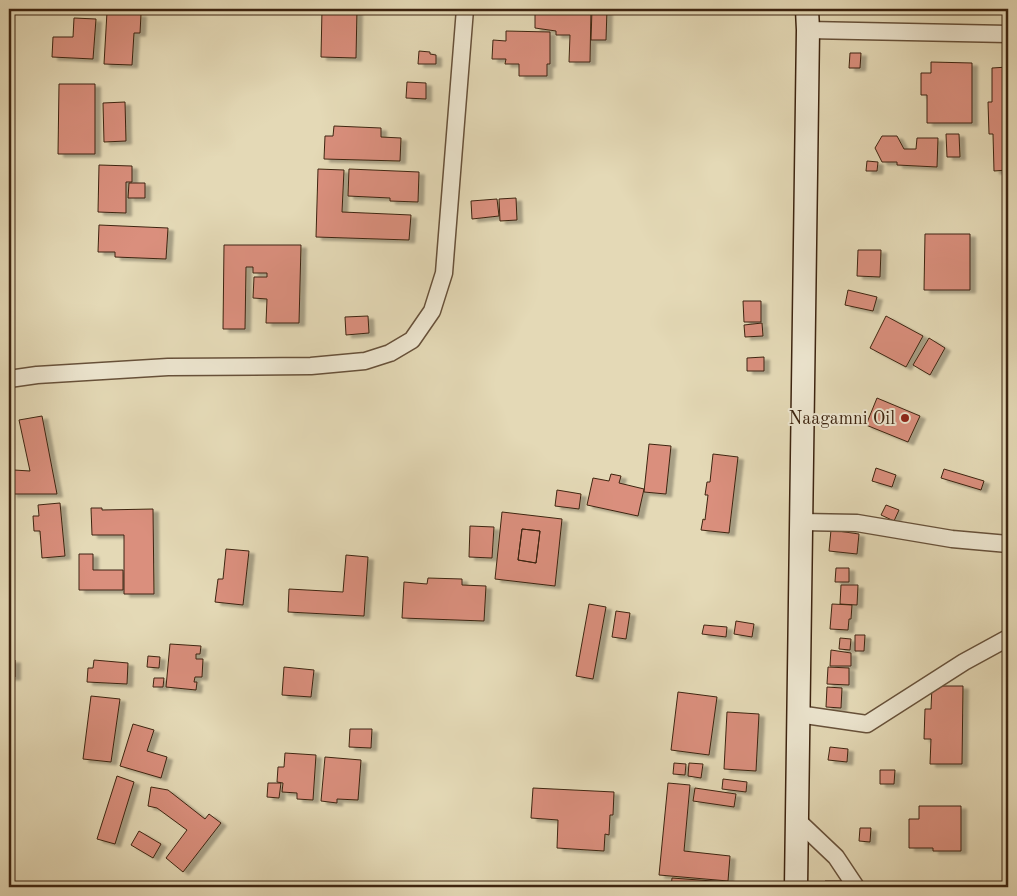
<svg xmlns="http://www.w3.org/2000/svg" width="1017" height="896" font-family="'Old Standard TT',serif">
<defs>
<filter id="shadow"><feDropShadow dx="5.5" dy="3" stdDeviation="1" flood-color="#0004"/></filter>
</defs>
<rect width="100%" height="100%" fill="#e4d9b6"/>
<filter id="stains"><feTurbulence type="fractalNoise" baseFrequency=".004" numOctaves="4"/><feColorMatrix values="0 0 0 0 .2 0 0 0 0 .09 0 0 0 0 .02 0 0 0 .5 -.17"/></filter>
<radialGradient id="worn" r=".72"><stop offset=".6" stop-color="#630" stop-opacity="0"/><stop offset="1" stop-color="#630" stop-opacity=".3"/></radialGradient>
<path fill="#da8f7d" stroke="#3d2410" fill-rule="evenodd" filter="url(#shadow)" d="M322,9H357L356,58L321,57Z
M535,9H591L590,62H569L570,35H556V31L535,28Z
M592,9H607L606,40H591Z
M107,12L141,14L140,33H134L132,65L104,64Z
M74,18L96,19L93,59L52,57L53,37H73Z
M506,31L550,32V64H547V76H519V64H505L506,59H492L493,40L506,41Z
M419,51L430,52V54L436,55V64H418Z
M850,53H861L860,68H849Z
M931,62L972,63V123H927V95H921V73H931Z
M1008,67V170L994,171L993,134H989L988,102H992V68Z
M407,82L426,83V99L406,98Z
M59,84H95V154H58Z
M125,102L126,141L104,142L103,103Z
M334,126L381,128V137L401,138L400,161L324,159L325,136H333Z
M946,134H959L960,157H947Z
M882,136H897L904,149H916L917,138H938L937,167L897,165V162H882L875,148Z
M867,161L878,162L877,171H866Z
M99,165L132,166V182H126V213L98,212Z
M318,169L344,170L342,212L411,215L409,240L316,237Z
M349,169L419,172L418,202L390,201V198L348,196Z
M129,183H145V198H128Z
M516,198L517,220L500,221L499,199Z
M497,199L499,216L472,219L471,201Z
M99,225L168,228L166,259L115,257V252H98Z
M925,234H970V290H924Z
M224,245H301L299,323H266L267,299L253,298L254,277H267V273H253V267H246L245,329H223Z
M858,250H881L880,277L857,276Z
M848,290L877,297L873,311L845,305Z
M743,301H761V322H744Z
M368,316L369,333L346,335L345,317Z
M886,316L923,336L906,367L870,348Z
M762,323L763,336L745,337L744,325Z
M929,338L945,348L930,375L913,365Z
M764,357V371H747V358Z
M877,398L920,416L908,442L866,425Z
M42,416L57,494H11L14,470L30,471L19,420Z
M649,444L671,446L666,494L644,492Z
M713,454L738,457L729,533L701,530L703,519L705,520L708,495H705L707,482H710Z
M876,468L896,475L892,487L872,481Z
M944,469L984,481L981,490L941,478Z
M611,474L621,476L619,483L644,489L638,516L587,505L593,478L609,481Z
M557,490L581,494L579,509L555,506Z
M60,503L65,556L42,558L40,531H34L33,516H39L38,505Z
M886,505L899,510L894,521L881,515Z
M91,508H102V510L153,509L154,594H124V535H92Z
M502,512L562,519L555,586L495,579ZM522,529L540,531L536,563L518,560Z
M470,526L494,527L492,558L469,557Z
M522,529L540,531L536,563L518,560Z
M831,530L859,534L857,554L829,551Z
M226,549L249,551L243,605L215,602L218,579H223Z
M79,554H93V570H123V590H79Z
M346,555L368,557L364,616L288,612L289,589L343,592Z
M836,568H849V582H835Z
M428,578L462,579V585L486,586L484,621L402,618L404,582L427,584Z
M841,585H858L857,605L840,604Z
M589,604L606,607L593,679L576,676Z
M832,604L852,605L851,619H849L848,630L830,629Z
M616,611L630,613L626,639L612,637Z
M736,621L754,624L752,637L734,634Z
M704,625L727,627L726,637L702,634Z
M855,635H865L864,651H855Z
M840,638L851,639L850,650L839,649Z
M170,644L201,646L200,654H196V659H203L202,677H195L194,682H197L196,690L166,687Z
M831,650L851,653V666H830Z
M148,656L160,657L159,668L147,667Z
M9,660H15V677H9Z
M94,660L128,663L127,684L87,682L88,668H93Z
M284,667L314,670L311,697L282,695Z
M828,667L849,668V685L827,684Z
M154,678H164L163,687H153Z
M932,686H963L962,764H930L931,739H924L925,709H931Z
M827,687L842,688L841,708L826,707Z
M678,692L717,697L709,755L671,750Z
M91,696L120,699L111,762L83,759Z
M727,712L759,714L756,771L724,769Z
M133,724L154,730L147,751L167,757L161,778L120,766Z
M350,729H372L371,748L349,747Z
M830,747L848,749L847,762L828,760Z
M285,753L316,755L313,800L297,799V793L282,792L283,783L277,782L278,767H284Z
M325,757L361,760L358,800L337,799V803L321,801Z
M674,763L686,764L685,775L673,774Z
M689,763L703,764L701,778L688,776Z
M880,770H895L894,784H880Z
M117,776L134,782L115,844L97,839Z
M723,779L747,782L746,792L722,789Z
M268,783H281L279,798L267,797Z
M668,783L690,785L684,851L730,856L728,881L659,875Z
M151,787L168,790L205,819L209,814L221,823L183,872L166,858L187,830L157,808L148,806Z
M533,788L614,792L613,815H610L609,835L605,834L604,851L557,848L558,820L531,818Z
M695,788L736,794L734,807L693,801Z
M919,806H961V851H933V848H909V819H919Z
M860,828H871L870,842L859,841Z
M139,831L161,844L153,858L131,845Z
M672,878L739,883V887H671Z
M825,881H843V887H825Z"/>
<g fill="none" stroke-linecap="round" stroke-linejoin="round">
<defs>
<path id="street" d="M808,30L1008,34
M9,379L37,375L168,367L311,366L365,361L390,353L412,340L432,311L444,273L465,9
M802,522L857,523L952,539L1008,544
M798,714L867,724L964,662L1008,638
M797,820L836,857L856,887"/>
<path id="secondary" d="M796,887L808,30L807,9"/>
</defs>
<use href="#street" stroke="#67513a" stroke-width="19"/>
<use href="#secondary" stroke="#3d2410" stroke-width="25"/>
<use href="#street" stroke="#ede6d0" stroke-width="16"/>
<use href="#secondary" stroke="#ede6d0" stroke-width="22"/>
</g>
<circle fill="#8f2418" stroke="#ede6d0" stroke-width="2" cx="905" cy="418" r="5"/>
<g text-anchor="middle" stroke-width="4" stroke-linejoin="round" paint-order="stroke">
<g font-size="18" fill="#3d2410" stroke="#ede6d0" text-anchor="end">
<text x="895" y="424">Naagamni Oil</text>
</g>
</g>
<rect width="1017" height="896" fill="none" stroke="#e4d9b6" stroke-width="30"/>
<rect x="10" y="10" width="997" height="876" fill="none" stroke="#3d2410" stroke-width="2.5"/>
<rect x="15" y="15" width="987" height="866" fill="none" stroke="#3d2410"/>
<rect width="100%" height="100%" filter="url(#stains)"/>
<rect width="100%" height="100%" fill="url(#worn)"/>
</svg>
